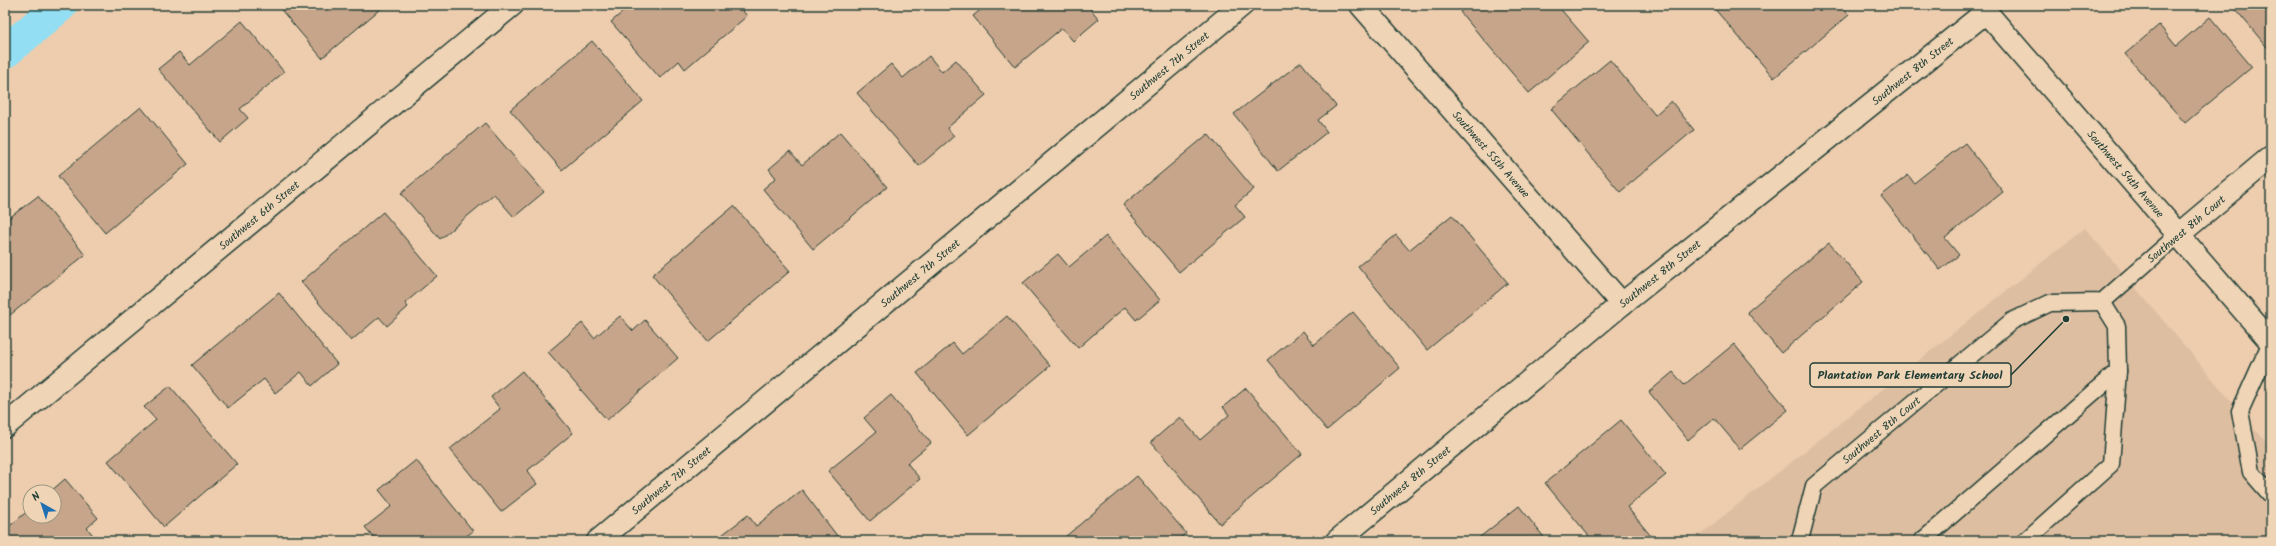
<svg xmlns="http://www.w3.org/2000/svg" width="2276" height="546" font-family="Kalam,sans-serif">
<rect width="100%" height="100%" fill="#eecdae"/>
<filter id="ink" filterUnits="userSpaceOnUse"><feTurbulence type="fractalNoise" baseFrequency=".025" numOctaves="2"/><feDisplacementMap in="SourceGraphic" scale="8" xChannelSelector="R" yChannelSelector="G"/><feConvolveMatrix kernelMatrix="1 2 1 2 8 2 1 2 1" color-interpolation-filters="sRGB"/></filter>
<g filter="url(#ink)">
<path fill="#debea1" d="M2085,228L2271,448V541H1692Z"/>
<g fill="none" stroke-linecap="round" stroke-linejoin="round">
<path stroke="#93def3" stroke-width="33" d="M5,52L61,5"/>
</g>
<path fill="#c7a58a" stroke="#1f3d34" d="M277,5H385L322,58Z
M631,5H738L747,16L685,69L679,61L660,78L611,22Z
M982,5H1087L1099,19L1073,41L1062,28L1015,67L973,16L984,7Z
M1468,5H1557L1589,42L1529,93L1460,12Z
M1714,5H1841L1849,15L1774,78L1713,7Z
M2232,5H2271V52Z
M2210,17L2252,67L2185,123L2125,54L2159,25L2176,46Z
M242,21L284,72L240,109L248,118L220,142L158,69L179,52L190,65Z
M592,41L643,101L562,170L510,110Z
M929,56L942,72L956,60L986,95L947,128L954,136L919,166L857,93L891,64L903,78Z
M1610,60L1655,115L1671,101L1694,130L1620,192L1551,109Z
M1301,62L1336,106L1318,120L1327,132L1278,171L1234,114Z
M141,107L188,164L105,233L58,176Z
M485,123L544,192L514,217L494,194L440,239L401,193Z
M840,132L887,187L813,249L763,189L776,178L769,169L790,151L802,165Z
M1208,134L1254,189L1235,205L1245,217L1179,272L1123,205Z
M1965,143L2003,192L1945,238L1959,255L1940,270L1881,196L1908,175L1914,183Z
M38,196L85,255L5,319V221Z
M734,206L790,271L708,341L652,275Z
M383,212L437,276L405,303L408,307L387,326L379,317L351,341L301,282Z
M1452,215L1508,283L1427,350L1358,266L1396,235L1409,250Z
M1106,236L1160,300L1136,320L1125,307L1078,348L1023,283L1058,254L1069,267Z
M1829,243L1863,282L1781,353L1747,312Z
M279,293L337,364L312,386L301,372L275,393L264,379L228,408L192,365Z
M1353,312L1400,368L1327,430L1268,360L1303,331L1314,345Z
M620,316L633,331L645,320L678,358L607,420L548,352L582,323L594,338Z
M1007,316L1050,366L968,435L917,373L953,343L962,354Z
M1734,344L1788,410L1740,449L1714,418L1688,440L1649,392L1673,372L1684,385Z
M522,371L573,433L527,471L537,484L501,512L450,449L500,409L491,397Z
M170,386L237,464L164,527L108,461L156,420L144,407Z
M1246,388L1302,454L1220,524L1151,442L1180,417L1200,440L1229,415L1223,407Z
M891,395L931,443L907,463L920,479L870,521L828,471L876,432L864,418Z
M1621,420L1666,475L1627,507L1655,541H1593L1545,483Z
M416,460L473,531L460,541H377L365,527L392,506L379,490Z
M1137,476L1186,533L1177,541H1068L1065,537Z
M65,479L98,518L87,528L97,540L5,541V530L30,509V516H54V492H50Z
M802,490L841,541H714L748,515L756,526Z
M1519,506L1547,541H1475Z"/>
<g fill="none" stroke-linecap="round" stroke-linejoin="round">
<defs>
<g id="lane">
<path d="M2271,342L2240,411L2251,472L2271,495"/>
<path id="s1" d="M1802,541L1801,536L1814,486L2012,321L2050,303L2102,302L2178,235"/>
<path d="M1922,541L2118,371L2117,326L2102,302"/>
<path d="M2025,541L2111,464L2118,371"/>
</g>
<g id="street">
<path id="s2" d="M1361,5L1622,304"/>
<path d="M2178,235L2271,157"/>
<path id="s3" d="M5,426L512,5"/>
<path id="s4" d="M598,541L1242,5"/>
<path id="s5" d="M1337,541L1622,304L1986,12"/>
</g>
<g id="secondary">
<path id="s6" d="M1980,5L2271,342"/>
</g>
</defs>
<use href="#lane" stroke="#1f3d34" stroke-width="19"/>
<use href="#street" stroke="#1f3d34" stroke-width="25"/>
<use href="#secondary" stroke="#1f3d34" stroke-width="25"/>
<use href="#lane" stroke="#efd4b6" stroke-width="16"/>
<use href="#street" stroke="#efd4b6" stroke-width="22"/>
<use href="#secondary" stroke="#efd4b6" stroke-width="22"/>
</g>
</g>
<g text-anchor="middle" stroke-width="3" stroke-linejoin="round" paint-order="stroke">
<g font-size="11" fill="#1f3d34" stroke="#efd4b6">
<text dy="4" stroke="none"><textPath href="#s4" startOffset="743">Southwest 7th Street</textPath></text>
<text dy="4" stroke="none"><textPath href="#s5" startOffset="743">Southwest 8th Street</textPath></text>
<text dy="4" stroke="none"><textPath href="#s2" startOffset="198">Southwest 55th Avenue</textPath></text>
<text dy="4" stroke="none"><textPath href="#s6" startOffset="223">Southwest 54th Avenue</textPath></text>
<text dy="4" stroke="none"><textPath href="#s3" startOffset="330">Southwest 6th Street</textPath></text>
<text transform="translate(2186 229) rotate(-40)" y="4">Southwest 8th Court</text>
<text dy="4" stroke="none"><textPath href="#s4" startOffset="419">Southwest 7th Street</textPath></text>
<text dy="4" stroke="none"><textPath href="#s5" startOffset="419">Southwest 8th Street</textPath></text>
<text dy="4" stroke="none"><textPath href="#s1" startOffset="144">Southwest 8th Court</textPath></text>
<text dy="4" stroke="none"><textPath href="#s4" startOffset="95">Southwest 7th Street</textPath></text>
<text dy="4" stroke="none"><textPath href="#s5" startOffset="95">Southwest 8th Street</textPath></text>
</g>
</g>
<path fill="none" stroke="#1f3d34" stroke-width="1.5" d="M2066 319L2011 375"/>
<circle fill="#1f3d34" stroke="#efd4b6" stroke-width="1.5" cx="2066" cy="319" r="4"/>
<rect fill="#efd4b6" stroke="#1f3d34" stroke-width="1.5" x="1810" y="363" width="201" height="24" rx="4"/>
<g font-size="12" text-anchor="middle" font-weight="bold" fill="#1f3d34">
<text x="1910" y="379">Plantation Park Elementary School</text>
</g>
<rect width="2276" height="546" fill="none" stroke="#efd4b6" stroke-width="20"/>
<rect x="10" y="10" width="2256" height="526" fill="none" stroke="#1f3d34" stroke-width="1.5" filter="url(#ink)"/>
<g transform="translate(42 504) rotate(321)"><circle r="19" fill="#efd4b6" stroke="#9c9882"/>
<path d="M0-3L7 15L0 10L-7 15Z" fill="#1f6fb2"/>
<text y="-6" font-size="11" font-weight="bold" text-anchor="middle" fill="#1f3d34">N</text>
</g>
</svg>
